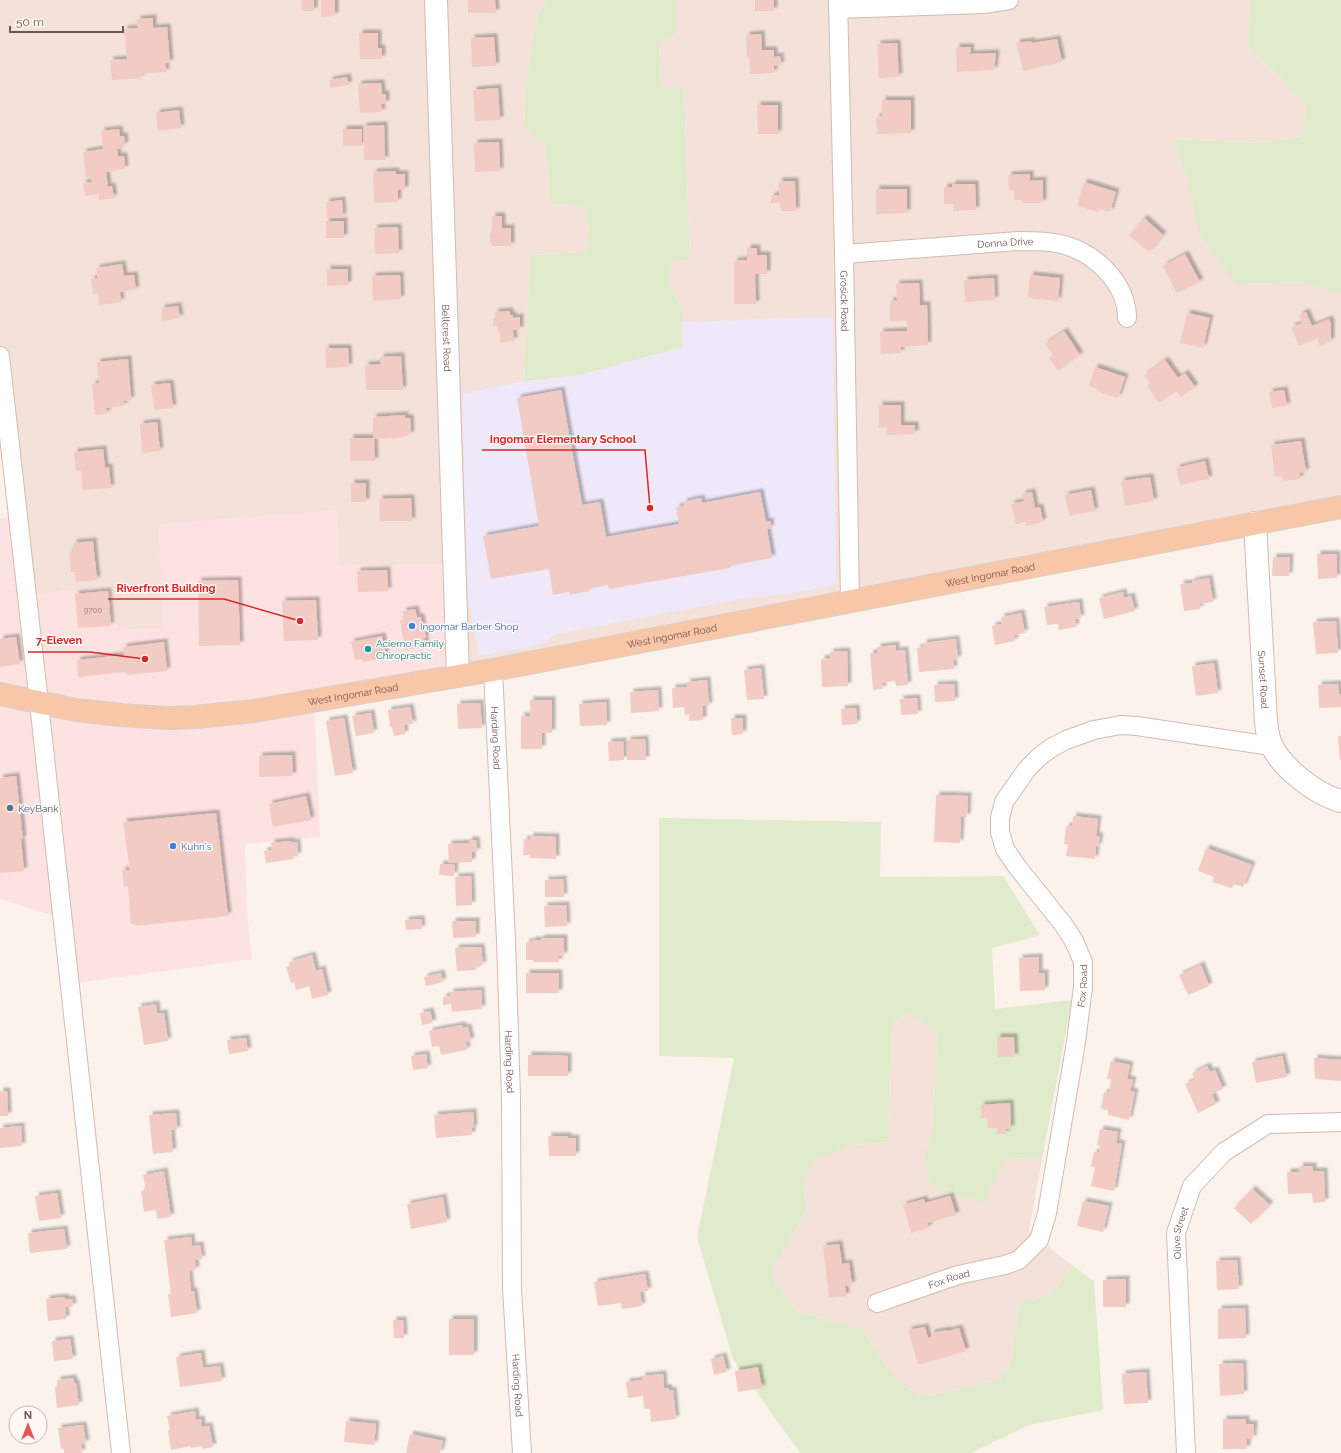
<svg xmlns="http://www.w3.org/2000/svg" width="1341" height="1453" font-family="Raleway,sans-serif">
<defs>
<filter id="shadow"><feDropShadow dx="3.5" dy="-3.5" stdDeviation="1" flood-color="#0004"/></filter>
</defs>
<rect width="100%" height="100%" fill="#fcf2ec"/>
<path fill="#f4e2da" d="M0,0H426L444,564L339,566L336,510L163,629L117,630L112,587L27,595L0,356Z
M436,0H547L538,13L527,74L524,127L545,146L551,204H565L586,209L590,230L585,252L530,255L524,381L682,310L670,286V264L690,259L684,88H661L659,40L675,37V0H1250L1248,47L1285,82L1306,106L1302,136L1258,143L1173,139L1188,182L1236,284L1303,282L1341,294V507L458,676Z
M906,1013L923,1021L937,1034L933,1130L925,1151L1005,1158L1042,1159L1029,1231L1073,1266L1052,1294L1020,1303L1010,1367L999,1380L922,1397L900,1384L861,1329L796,1311L774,1280V1266L807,1210L804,1182L815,1158L852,1145L888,1142L891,1025Z"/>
<path fill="#fce2e0" d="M336,510L339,566L444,564L446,667L234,703L175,706L97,701L20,688L0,683V518L18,516L27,595L112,587L117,630L163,629L158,524Z
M0,694L88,712L314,701L320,837L245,844L247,912L252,959L70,984L63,919L0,899Z"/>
<path fill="#efe8f9" d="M833,317L836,585L789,594L745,598L553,635L545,644L479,656L469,604L467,579L462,394L524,381L578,375L682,347V322Z"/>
<path fill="#dfebca" d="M547,0H675V37L659,40L661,88H684L690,259L670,264V286L682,310V347L578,375L524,381L530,255L585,252L590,230L585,209L565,204H551L545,146L524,127L527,74L538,13Z
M1250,0H1341V294L1303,282L1236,284L1199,232L1188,182L1173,139L1258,143L1302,136L1306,106L1285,82L1248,47Z
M659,818L881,822L880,877L1003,876L1040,935L992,948L995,1009L1072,1000L1042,1159L1005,1158L984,1202L944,1192L928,1179L925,1151L933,1130L937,1034L923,1021L906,1013L891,1025L888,1142L852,1145L815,1159L804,1182L807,1210L774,1266V1280L796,1311L861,1329L900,1384L922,1397L999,1380L1010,1367L1020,1303L1052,1294L1073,1266L1094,1281L1103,1410L1029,1425L971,1453H800L733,1359L697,1237L734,1058L659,1056Z"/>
<path fill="#f1cbc4" filter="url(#shadow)" d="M301,0H314V11H302Z
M321,0H335V16L321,17Z
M468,0H495L496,13H468Z
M755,0H774V11H755Z
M153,18V28L167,27L170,63H165L166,72L141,74V78L112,80L110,60L127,59L124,29L138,28L137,19Z
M359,33H378V48H382V59H360Z
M761,34L762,50H774V57L780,56L781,65L774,66V73L750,74L749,57H747L746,35Z
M494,37L496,66L472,67L471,38Z
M1057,39L1062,62L1023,71L1016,43L1031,41L1032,43Z
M897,43L899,77L879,78L877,44Z
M956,47H971L970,54L996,53L994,70L957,72Z
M347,77L349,85L331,88L329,80Z
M381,83L382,94H386V104H381L382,112L360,113L358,84Z
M498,88L500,120L475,121L473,90Z
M882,100H911V133L877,134L876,117L882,116Z
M757,105H778V134H758Z
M179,110L181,128L158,131L156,113Z
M384,125L385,160H364L363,126Z
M119,129L120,136H124L125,145L121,146V149H117L118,156H124L125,169L106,172L108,187L112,186L114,198L99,200V194L85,196L83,183L92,182L91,177H86L83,152L103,149L101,131Z
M343,129H362V146H343Z
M499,142L500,171L475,172L474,143Z
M396,171V174H405V190H398V202L374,203L373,172Z
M1030,174V181L1043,180V203H1022V200H1014V190H1009L1008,175Z
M779,181H795L796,211H781L780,203H771V196L779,195Z
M1084,182L1116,192L1110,212L1099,209L1098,212L1077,206Z
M952,184H975L976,210L953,211V204H944V187H952Z
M876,189H907V213L876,214Z
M342,200L343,217L327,218L326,202Z
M492,216H502V228H511V246H492V242H490V233H491L492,227Z
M1144,218L1163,235L1149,252L1129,236Z
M326,221H344V238H326Z
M398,227L399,253L375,254L374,228Z
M747,248H757V255H767V274H755L756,304H734V261L747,260Z
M1185,254L1200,282L1177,293L1163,266Z
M122,264L124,276L134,275L136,290L120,292L121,302L99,305L98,293L93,294L91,279L98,278L96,268Z
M327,269H348V285L327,286Z
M400,275L401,299L373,301L372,276Z
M1030,275L1060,278L1058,301L1028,298Z
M994,278L995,300L965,302L964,280Z
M919,283L920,305H927L928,345L901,347V353L881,354L880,332L907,331V321H890V301L897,300L896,284Z
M178,306L180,318L163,321L161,308Z
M510,311V315H513V318L520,317V330H513L514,341L500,342V332H498L497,326H493V318H495V312Z
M1306,312L1312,326L1329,319L1331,323V341L1320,346L1317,338L1299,346L1291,327L1302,323L1299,315Z
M1187,313L1210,318L1203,348L1180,343Z
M1064,331L1080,355L1058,371L1049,358L1053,355L1045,344Z
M325,348H348L349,367L326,368Z
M401,356L403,390H366L365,365L381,364L380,357Z
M128,359L131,400L124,401V406L106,408L107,414L95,415L92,384L99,383L97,362Z
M1165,360L1178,378L1185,373L1195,387L1181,397L1176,391L1158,403L1147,385L1150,383L1144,376Z
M1095,367L1125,377L1118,398L1096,391L1097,389L1089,386Z
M170,383L173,408L154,410L151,385Z
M561,390L582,505L600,502L606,537L679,524L676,507L684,506L683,502L701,498L702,503L760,492L766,522L770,521L771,528L767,529L772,558L730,566V568L609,589L608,585L589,589V591L570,595L569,592L553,595L549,569L491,579L483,536L539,526L517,398Z
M1284,390L1287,406L1272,408L1269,392Z
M879,405H901V425H915V434L887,435V427L879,428Z
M405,415V418H410L411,435H405V437L374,439L375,461H350V438H373V417Z
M157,422L160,451L142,453L140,424Z
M1301,441L1306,472L1300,473V479L1283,481L1282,476L1275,477L1271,445Z
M103,449L105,468L109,467L111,488L83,490L81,471H76L74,452Z
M1205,461L1209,479L1180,485L1176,468Z
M1150,477L1154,501L1125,506L1121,481Z
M351,483H366V502H351Z
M1091,490L1095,511L1069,516L1065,495Z
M1032,492L1035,508L1040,507L1043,522L1026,526L1025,522L1016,524L1011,504L1024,501L1022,494Z
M411,498L412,521H380L379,499Z
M93,541L97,580L76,582L75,572H71L69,552H74L73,543Z
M1317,554H1337V578L1318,579Z
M1273,557H1290L1289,576H1272Z
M387,570L388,591L358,592L357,571Z
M1209,578L1213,602L1200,604V609L1184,611L1180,584L1192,583V581Z
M238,580L240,645L199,646L198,581Z
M108,591L111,626L78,628L75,594Z
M1123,592L1124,598L1131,596L1135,611L1104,619L1099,598Z
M316,600L318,640L284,641L282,601Z
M1079,602L1081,618L1075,619L1076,627L1059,630L1058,624L1047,625L1044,607Z
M415,609L417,617H421L423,632H425L426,638H424L426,647L405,650L400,620L404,619L403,611Z
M1021,613L1025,633L1014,635L1015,641L995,645L992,626L1002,624L1001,617Z
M1336,621L1338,653L1316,654L1313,622Z
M382,636L386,655L377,657L378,659L363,662L362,659L355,660L351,642Z
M16,637L20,664L0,667V639Z
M956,639L958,659L953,660L954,669L919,672L917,648L923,647V643Z
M164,642L167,671L126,675V672L78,677L77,660L124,655L123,647Z
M896,645V651L905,650L908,685L896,686L895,681L882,683L883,689L873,690L870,653H877V647Z
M847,651L848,686L822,687L821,659L830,658V652Z
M1214,663L1218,693L1196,696L1192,666Z
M761,668L764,699L747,700L744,670Z
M707,680L709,706H703V720L689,721V714L685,715L684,707L673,708L672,688L687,687V682Z
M954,684L955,701L935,702L934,685Z
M1338,684L1339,694H1341V707L1319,708L1318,685Z
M658,690L659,711L631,713L630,692Z
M917,698L918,714L901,715L900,699Z
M530,700H552V733H542V749H521V716H530Z
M606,702L607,725L580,726L579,704Z
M480,703L482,728L458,729L457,704Z
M410,707L413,724L404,725L405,734L394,736L392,727H390L388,710Z
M856,708L857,724L842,725L841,709Z
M371,713L374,733L356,736L352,716Z
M344,718L353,773L335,776L326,721Z
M731,718H743V734L732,735Z
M1338,736H1341V760H1340Z
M645,739L646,760H627V740Z
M623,741L624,760L609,761L608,742Z
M292,755L293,776L259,777V756Z
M16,776L23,839H21L24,871L0,873V778Z
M936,795L968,796L967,817H961L960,843L934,842Z
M306,796L311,820L273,827L269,804Z
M216,813L228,916L134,926L135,924H131L128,886L124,887L122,870L130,871L123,822Z
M1073,816L1098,819L1096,836H1100L1098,847L1096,846L1095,859L1066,856L1068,845L1064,844L1066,826H1072Z
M530,836L556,837V859L530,858V855H523L524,839L530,840Z
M469,840H476L477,852H472V862L449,863L448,844L469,843Z
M291,841L292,843L297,842L298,856H293L294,859L266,863L264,851L272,850L271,843Z
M1206,848L1252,865L1243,887L1234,884L1232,888L1212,882L1214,877L1198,871Z
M440,864L455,865L454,876L439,875Z
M471,876L472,905L456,906L455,877Z
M563,879L564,897H545V880Z
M566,905L567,926L545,927L544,906Z
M421,919L422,929L406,930L405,920Z
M452,921H476V937L453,938Z
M541,938H564V956H559V962H533V960H526V942H532V940H541Z
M481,947L483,965L475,966L476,970L457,971L455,948Z
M312,955L316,971L322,969L328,995L312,999L309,986L296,990L294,982L291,983L286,967L290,966L289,962Z
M1039,957V973H1045V990L1020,991L1019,958Z
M1201,965L1209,986L1188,995L1179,975Z
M441,973L443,982L426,986L424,977Z
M526,973H559V993H526Z
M481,990L482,1009L452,1012L451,1004L443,1005V997L450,996V992Z
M156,1004L157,1014L164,1013L168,1041L144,1045L138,1007Z
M430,1011L433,1023L422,1025L420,1013Z
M462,1025L463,1028L468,1027L471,1041L466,1042L467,1050L441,1055L439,1046L432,1047L429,1031Z
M997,1037H1014L1015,1057H998Z
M246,1038L248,1051L229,1054L227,1040Z
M426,1054L428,1068L413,1070L411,1056Z
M528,1055L568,1056V1076H528Z
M1282,1056L1287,1077L1256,1083L1252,1062Z
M1314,1058L1341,1060V1081L1315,1079Z
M1111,1061L1130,1065L1127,1079L1133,1080L1130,1091L1135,1092L1129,1120L1108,1115V1110L1101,1109L1104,1092L1109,1093L1111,1079H1107Z
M1207,1066L1210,1072L1215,1070L1223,1089L1212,1094L1216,1104L1198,1113L1185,1084L1195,1080L1192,1073Z
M0,1091H7L8,1116H0Z
M1010,1103L1011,1129H1006V1134H997V1128H988L987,1117L981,1118V1105Z
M473,1112L474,1128H472V1135L436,1138L434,1115Z
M176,1113L177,1130H171L173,1152L153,1154L149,1115Z
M21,1126L22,1146L0,1148V1128Z
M1100,1129L1118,1132L1116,1143L1122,1144L1114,1191L1091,1186L1095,1167H1091L1094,1152L1099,1153L1100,1146L1097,1145Z
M548,1136H568V1138H576V1156H549Z
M1299,1166H1313V1171H1324L1325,1202L1313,1203L1312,1193L1288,1194L1287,1172H1300Z
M164,1171L171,1217L157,1219L156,1210L144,1212L141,1191L146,1190L143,1175Z
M1252,1189L1270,1205L1251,1224L1234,1208Z
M57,1193L61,1218L39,1221L35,1196Z
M950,1196L956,1215L927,1223L929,1228L911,1233L903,1205L924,1199L925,1203Z
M443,1197L447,1222L411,1229L407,1204Z
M1083,1201L1109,1206L1103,1232L1077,1226Z
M64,1229L67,1249L30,1253L28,1233Z
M191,1237L192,1246L200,1245L202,1259L195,1260L196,1270L189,1271L191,1291H194L197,1313L171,1317L168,1294H171L164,1240Z
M839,1244L842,1264L849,1263L852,1285L845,1286L846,1296L829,1298L823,1246Z
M1237,1260L1239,1289L1217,1290L1216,1261Z
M645,1274L648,1291L640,1292L642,1306L622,1309L621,1303L598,1306L594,1282Z
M1126,1279V1307H1103V1280Z
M65,1297V1299H72L73,1307H65L66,1319L48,1321L46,1299Z
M1245,1308L1246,1338L1218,1339V1309Z
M449,1319H474V1355H449Z
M393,1320H403L404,1338H394Z
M925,1327L928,1338L931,1337V1333L948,1330V1331L959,1328L966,1351L918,1365L908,1330Z
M70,1339L73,1359L54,1361L52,1341Z
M201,1353L203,1368L220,1366L222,1381L180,1387L176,1357Z
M723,1356L727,1372L714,1375L711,1359Z
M1243,1363L1244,1394L1220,1396L1219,1364Z
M758,1367L762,1388L738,1392L735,1371Z
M1146,1372L1148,1403L1124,1404L1122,1374Z
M663,1374L664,1388H669V1391L673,1390L676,1419L651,1422L650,1409H644L643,1396L628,1398L626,1382L642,1380V1376Z
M73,1378L74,1383H76L79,1405L57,1408L55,1387H57V1380Z
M195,1411L196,1420L201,1419L202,1427L209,1426L213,1447L202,1449V1446L191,1448V1446L171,1450L168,1431L170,1430L167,1416Z
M1223,1419H1246V1424H1254L1253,1439H1247V1449H1223Z
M346,1421L376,1424L374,1445L344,1442Z
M83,1425L86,1443L81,1444L82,1453H64V1449H61L58,1428Z
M410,1434L443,1441L440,1453H406Z"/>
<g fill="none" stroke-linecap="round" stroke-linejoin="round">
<defs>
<g id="minor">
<path id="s1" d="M838,0L844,254L850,601"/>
<path d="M838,9L983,4L1009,0"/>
<path id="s2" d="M844,254L1019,241C1035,241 1052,241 1068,246C1098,256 1127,285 1127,318"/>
<path d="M0,356L39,703L121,1453"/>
<path id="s3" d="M493,670L506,940L511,1097L512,1289L522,1453"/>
<path id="s4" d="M877,1303L958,1275L1005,1265L1019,1260L1039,1240L1047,1213L1076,1042L1083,987V962L1074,941L1063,924L1018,868L1005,849L1000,832V818L1004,802L1027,769L1039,757L1051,748L1066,740L1094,730L1121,725L1137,726L1271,746"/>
<path id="s5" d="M1186,1453L1176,1233L1192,1186L1224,1152L1268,1124L1341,1122"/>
</g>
<g id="tertiary">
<path id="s6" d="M436,0L458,676"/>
<path id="s7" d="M1255,523L1265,703C1266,716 1265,733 1272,746C1283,769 1317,795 1341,801"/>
</g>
<g id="primary">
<path id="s8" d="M0,694L76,710L122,715L169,718L195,717L254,711L493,670L1341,507"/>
</g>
</defs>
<use href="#minor" stroke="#d2bab4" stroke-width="20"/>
<use href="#tertiary" stroke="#d2bab4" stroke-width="24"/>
<use href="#primary" stroke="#d9cfcd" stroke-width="24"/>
<use href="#minor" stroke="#fff" stroke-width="18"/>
<use href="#tertiary" stroke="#fff" stroke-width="22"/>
<use href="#primary" stroke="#f8c7a7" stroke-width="22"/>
</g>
<g fill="#3f7fe0" stroke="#fff7f3" stroke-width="1.5">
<circle cx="412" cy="626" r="4"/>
<circle cx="173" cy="846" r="4"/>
</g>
<circle fill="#0f9aa8" stroke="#fff7f3" stroke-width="1.5" cx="368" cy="649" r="4"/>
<circle fill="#5c6f8a" stroke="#fff7f3" stroke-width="1.5" cx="10" cy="808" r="4"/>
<g text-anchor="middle" stroke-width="3" stroke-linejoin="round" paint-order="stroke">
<g font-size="8" fill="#96716c">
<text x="93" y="613">9700</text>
</g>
<g font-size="10" fill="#78534e" stroke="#fff7f3">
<text dy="4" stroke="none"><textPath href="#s2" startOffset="162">Donna Drive</textPath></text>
<text dy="4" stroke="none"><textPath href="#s1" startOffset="301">Grosick Road</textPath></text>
<text dy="4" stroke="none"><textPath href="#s6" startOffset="338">Bellcrest Road</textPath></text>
<text dy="4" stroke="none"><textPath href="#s8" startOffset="1005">West Ingomar Road</textPath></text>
<text dy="4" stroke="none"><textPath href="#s8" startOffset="681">West Ingomar Road</textPath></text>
<text dy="4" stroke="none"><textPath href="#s7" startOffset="157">Sunset Road</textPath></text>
<text dy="4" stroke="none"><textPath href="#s8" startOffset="357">West Ingomar Road</textPath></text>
<text dy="4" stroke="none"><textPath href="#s3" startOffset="68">Harding Road</textPath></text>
<text dy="4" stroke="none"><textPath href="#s4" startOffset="435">Fox Road</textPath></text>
<text dy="4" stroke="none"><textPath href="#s3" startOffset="392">Harding Road</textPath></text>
<text dy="4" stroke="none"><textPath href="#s5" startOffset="221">Olive Street</textPath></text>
<text dy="4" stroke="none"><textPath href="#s4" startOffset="76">Fox Road</textPath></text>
<text dy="4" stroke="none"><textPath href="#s3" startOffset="716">Harding Road</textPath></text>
</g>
<g font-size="10" fill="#366cbe" stroke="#fff7f3" text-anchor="start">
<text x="420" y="630">Ingomar Barber Shop</text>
<text x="181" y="850">Kuhn's</text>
</g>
<g font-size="10" fill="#0d838f" stroke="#fff7f3" text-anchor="start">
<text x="376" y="647">Acierno Family<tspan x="376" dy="12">Chiropractic</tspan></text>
</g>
<g font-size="10" fill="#4e5e75" stroke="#fff7f3" text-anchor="start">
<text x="18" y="812">KeyBank</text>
</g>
</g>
<path fill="none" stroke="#d62828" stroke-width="1.5" d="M650 508L645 450H482M300 621L224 599H108M145 659L90 652H28"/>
<g fill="#d62828" stroke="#fff7f3" stroke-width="1.5">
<circle cx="650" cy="508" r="4"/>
<circle cx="300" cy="621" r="4"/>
<circle cx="145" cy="659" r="4"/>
</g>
<g font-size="11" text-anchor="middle" font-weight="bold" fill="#d62828" stroke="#fff7f3" stroke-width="3" stroke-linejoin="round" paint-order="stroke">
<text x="563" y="443">Ingomar Elementary School</text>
<text x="166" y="592">Riverfront Building</text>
<text x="59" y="644">7-Eleven</text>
</g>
<g transform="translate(28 1425)"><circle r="19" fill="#fff7f3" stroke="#c9b5b1"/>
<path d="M0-3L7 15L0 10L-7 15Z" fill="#e25558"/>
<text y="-6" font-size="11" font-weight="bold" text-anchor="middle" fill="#78534e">N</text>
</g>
<path d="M10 26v6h113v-6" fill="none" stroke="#78534e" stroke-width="2"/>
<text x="16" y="26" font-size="12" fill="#78534e" stroke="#fff7f3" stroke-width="3" paint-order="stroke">50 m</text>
</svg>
